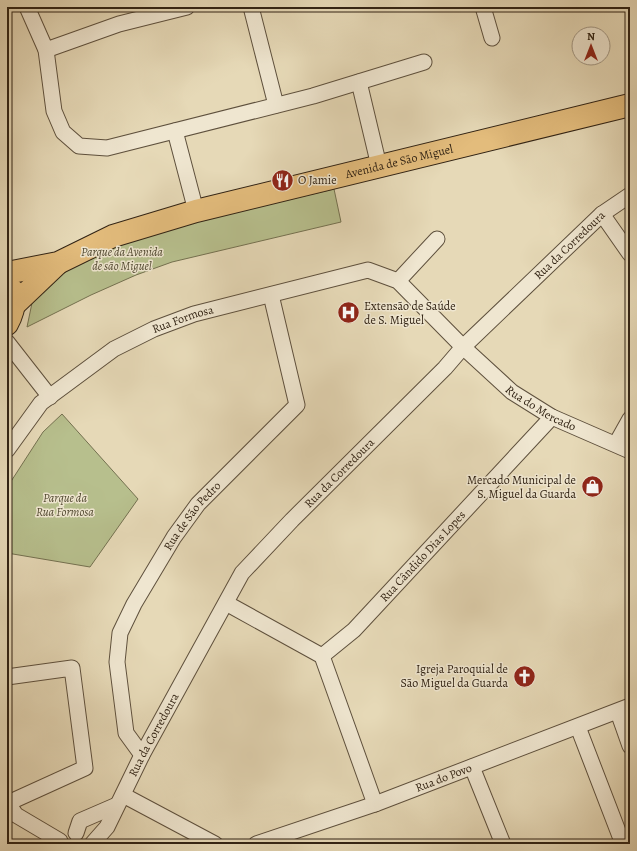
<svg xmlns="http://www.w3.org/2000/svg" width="637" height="851" font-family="Alegreya,serif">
<rect width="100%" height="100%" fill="#e6d9b7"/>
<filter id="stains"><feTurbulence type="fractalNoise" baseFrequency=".005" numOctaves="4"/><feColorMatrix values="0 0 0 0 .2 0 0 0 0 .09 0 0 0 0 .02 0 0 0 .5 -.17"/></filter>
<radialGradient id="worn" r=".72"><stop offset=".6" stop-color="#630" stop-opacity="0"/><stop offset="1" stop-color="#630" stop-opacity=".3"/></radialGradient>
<path fill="#b7bf8d" stroke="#747150" d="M334,189L341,222L172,262L136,275L91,295L27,327L32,303L54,274L116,240Z
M62,414L138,499L90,567L7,553V490L8,486L43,432Z"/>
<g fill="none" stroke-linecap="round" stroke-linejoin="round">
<defs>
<g id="street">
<path d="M27,7L46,50L54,111L63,132L79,146L107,148L313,96L424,62"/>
<path d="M251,7L276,105"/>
<path d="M483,7L492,38"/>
<path d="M46,50L119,24L187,7"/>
<path d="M359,82L379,166"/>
<path d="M175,131L196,211"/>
<path d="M602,214L630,254"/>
<path d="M398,281L437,239"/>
<path d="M7,342L50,397"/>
<path d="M616,444L630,419"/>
<path id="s1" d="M7,450L41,403L114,349L154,329L194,314L368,270L398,281L463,347L512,392L552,417L630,451"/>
<path d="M226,603L322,656L375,804"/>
<path id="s2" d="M322,656L354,630L552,417"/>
<path d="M7,677L72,668L85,768L8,803"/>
<path d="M618,712L630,746"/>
<path d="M578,727L623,844"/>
<path id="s3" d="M142,755L126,733L117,662L120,633L134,604L174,537L198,504L297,405L271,295"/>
<path d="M472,767L503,844"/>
<path d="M123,795L215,844"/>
<path d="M7,802L16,815L60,841"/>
<path d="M76,833L80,821L117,805"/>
<path id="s4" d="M92,844L107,827L142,755L242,573L292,520L445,368L463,347L602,214L630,195"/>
<path id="s5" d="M256,844L375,804L630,706"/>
</g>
<g id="primary">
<path id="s6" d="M7,273L58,263L113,236L196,211L630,105"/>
<path d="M15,304L57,264"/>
<path d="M7,324C13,313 16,303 13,291"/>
</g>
</defs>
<use href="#street" stroke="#5e503d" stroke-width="17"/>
<use href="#primary" stroke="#312314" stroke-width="24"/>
<use href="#street" stroke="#efe6d0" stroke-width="15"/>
<use href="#primary" stroke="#e3bc7c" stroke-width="22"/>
</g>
<defs>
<symbol id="restaurant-disc" viewBox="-11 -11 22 22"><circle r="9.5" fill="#8f2418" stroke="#efe6d0"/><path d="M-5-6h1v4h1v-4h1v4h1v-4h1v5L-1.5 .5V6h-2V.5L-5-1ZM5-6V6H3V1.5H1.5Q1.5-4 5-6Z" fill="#fff"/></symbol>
<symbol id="hospital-disc" viewBox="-11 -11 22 22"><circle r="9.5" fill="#8f2418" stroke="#efe6d0"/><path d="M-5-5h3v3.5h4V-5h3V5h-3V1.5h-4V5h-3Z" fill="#fff"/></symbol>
<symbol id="shop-disc" viewBox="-11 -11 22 22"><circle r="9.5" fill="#8f2418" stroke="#efe6d0"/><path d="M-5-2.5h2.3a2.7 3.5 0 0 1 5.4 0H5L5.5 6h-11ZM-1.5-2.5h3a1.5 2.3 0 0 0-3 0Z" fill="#fff"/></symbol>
<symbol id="church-disc" viewBox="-11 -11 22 22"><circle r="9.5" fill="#8f2418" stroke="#efe6d0"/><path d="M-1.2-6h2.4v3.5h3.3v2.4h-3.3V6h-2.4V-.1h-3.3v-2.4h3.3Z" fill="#fff"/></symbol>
</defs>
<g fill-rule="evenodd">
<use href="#restaurant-disc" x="270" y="168" width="25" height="25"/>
<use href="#hospital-disc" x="336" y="300" width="25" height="25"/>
<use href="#shop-disc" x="580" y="474" width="25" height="25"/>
<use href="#church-disc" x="512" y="664" width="25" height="25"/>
</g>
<g text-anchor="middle" stroke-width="3" stroke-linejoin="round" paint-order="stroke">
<g font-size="12" fill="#312314" stroke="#efe6d0">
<text dy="4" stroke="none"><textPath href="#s6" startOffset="409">Avenida de São Miguel</textPath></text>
<text dy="4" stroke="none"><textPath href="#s4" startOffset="774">Rua da Corredoura</textPath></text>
<text dy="4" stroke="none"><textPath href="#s1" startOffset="224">Rua Formosa</textPath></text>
<text dy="4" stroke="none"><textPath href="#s1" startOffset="640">Rua do Mercado</textPath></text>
<text dy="4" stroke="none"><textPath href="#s4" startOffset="450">Rua da Corredoura</textPath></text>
<text dy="4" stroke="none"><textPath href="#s3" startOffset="266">Rua de São Pedro</textPath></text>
<text dy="4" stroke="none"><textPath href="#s2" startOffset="142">Rua Cândido Dias Lopes</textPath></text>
<text dy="4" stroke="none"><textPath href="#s4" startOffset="126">Rua da Corredoura</textPath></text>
<text dy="4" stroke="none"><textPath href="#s5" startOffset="199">Rua do Povo</textPath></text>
</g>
<g font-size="12" fill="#312314" stroke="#efe6d0" text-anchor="start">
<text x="298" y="184">O Jamie</text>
<text x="364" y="310">Extensão de Saúde<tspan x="364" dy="14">de S. Miguel</tspan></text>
<text x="576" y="484" text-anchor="end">Mercado Municipal de<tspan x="576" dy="14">S. Miguel da Guarda</tspan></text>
<text x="508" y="673" text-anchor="end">Igreja Paroquial de<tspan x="508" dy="14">São Miguel da Guarda</tspan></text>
</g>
<g font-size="12" font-style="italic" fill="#524a32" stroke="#efe6d0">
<text x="122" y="256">Parque da Avenida<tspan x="122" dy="14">de são Miguel</tspan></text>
<text x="65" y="502">Parque da<tspan x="65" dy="14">Rua Formosa</tspan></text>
</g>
</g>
<rect width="637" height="851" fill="none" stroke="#e6d9b7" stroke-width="24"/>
<rect x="8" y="8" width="621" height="835" fill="none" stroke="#312314" stroke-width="2"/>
<rect x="12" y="12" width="613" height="827" fill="none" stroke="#312314"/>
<g transform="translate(591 46)"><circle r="19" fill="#efe6d0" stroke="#a39885"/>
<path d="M0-3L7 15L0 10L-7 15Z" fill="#8f2418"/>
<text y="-6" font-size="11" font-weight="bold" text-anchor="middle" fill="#312314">N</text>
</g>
<rect width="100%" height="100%" filter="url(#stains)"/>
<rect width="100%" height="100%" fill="url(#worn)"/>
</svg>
